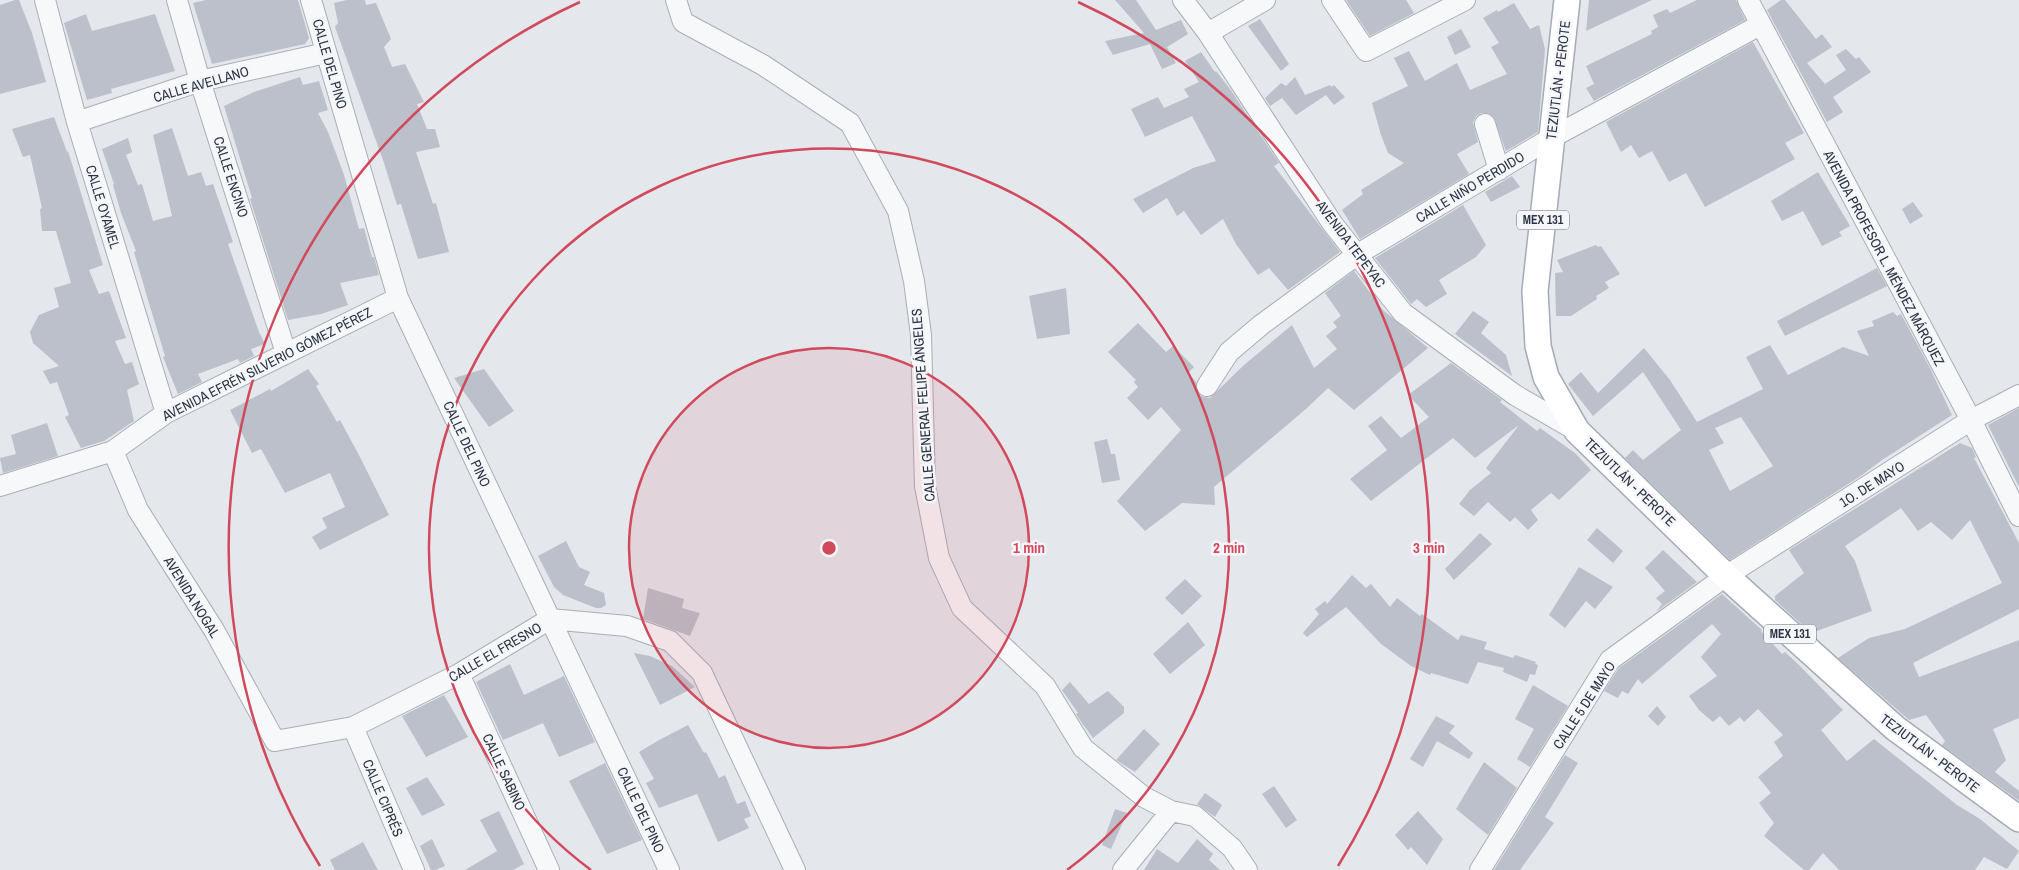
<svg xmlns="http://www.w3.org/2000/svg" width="2019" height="870" font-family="'Archivo Narrow',sans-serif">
<rect width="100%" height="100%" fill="#e4e7ec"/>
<path fill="#bbc0ca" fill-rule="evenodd" d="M15,0H19L32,33L46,82L0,94V5Z
M206,0H298L309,38L305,44L212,64L193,3Z
M347,0H365L366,5L376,3L391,39L384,47L392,67L405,64L424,102L417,104L427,129H435L440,147L416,152L433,204L436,203L449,252L418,259L401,204L397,205L384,163L335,27L338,23L334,3Z
M1115,0H1136L1156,30L1181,20L1188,34L1167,47L1176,63L1162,69L1150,44L1113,55L1105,41L1144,33Z
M1346,0H1406L1414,13L1370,36Z
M1589,0H1652L1586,31Z
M1697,0H1736L1745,20L1594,101L1586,88L1594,84L1586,66L1652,34L1651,31L1658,27L1653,15L1667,9L1670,13Z
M1781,0H1785L1816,39L1822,34L1832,47L1807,63L1825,84L1846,70L1836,55L1846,49L1856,59L1859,57L1871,72L1833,97L1843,112L1827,122L1767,10Z
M1514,3L1530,29L1539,25L1545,49L1538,132L1506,151L1493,116L1488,113H1481L1476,116L1473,122L1478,142L1457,154L1469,174L1360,239L1342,210L1363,194L1361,190L1404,163L1388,153L1381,135L1372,103L1408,86L1394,58L1409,51L1425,81L1457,63L1470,90L1507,74L1491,47L1499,43L1483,18L1497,10L1498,12Z
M86,14L92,31L155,14L175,71L111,89L112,93L87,100L64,23Z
M1260,19L1289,64L1281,71L1248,26Z
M1461,29L1471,47L1455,55L1447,37Z
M1753,42L1804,133L1785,143L1795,159L1705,207L1686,173L1669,182L1652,151L1639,158L1631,145L1621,152L1606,122Z
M1201,52L1215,72L1216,71L1230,89L1279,163L1274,166L1340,252L1288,290L1269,268L1258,275L1236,244L1223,219L1201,235L1184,211L1177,216L1167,198L1143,213L1133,199L1193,168L1216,161L1192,116L1145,137L1131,109L1158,97L1164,108L1189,97L1184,89L1199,82L1185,61Z
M300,77L303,85L319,81L328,110L318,113L328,132L344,175L359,229L364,228L372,257H374L379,275L340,283L348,305L321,314L288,320L250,199L252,198L224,106L254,92Z
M1295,77L1305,95L1330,85L1331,87L1334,85L1345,97L1334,105L1326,95L1296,115L1282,98L1270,106L1265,98L1281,83L1286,86Z
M54,117L67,152L68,151L103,265L89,270L99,294L109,291L126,338L115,341L125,364L132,362L139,384L127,390L134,421L104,441L81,448L65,417L69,415L57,382L50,384L43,371L59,366L33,343L30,332L39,315L59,307L54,288L71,283L56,231H42L40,209L42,208L30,155L23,157L12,129Z
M172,128L188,176L201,172L206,186L213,184L233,242L228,244L259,332L265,344L251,349L254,356L240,363L238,359L198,374L202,382L178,394L163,357L165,356L148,300L134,252L136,251L121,213L113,185L114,184L102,149L128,138L132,152L126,155L138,185L142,184L153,221L172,216L153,135Z
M1818,172L1850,226L1839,232L1842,236L1822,246L1803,211L1782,221L1771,201Z
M1512,176L1520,187L1491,202L1485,192Z
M1913,202L1923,216L1910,224L1902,209Z
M1463,205L1486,245L1476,257L1439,280L1447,294L1426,307L1417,299L1411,304L1375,258Z
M1596,245L1598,247L1601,246L1620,274L1605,282L1609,288L1596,296L1597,299L1571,316H1556L1555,273L1563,272L1557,260Z
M1877,268L1887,286L1785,336L1777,321Z
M1354,271L1383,310L1428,348L1354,410L1328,388L1307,408L1214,487L1215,505L1182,503L1145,531L1117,501L1181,430L1161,407L1148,420L1127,398L1138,387L1134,382L1136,380L1108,352L1138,323L1166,352L1173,346L1194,367L1188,373L1196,382V391L1201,396L1210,398L1244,365L1292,325L1314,368L1337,349L1326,336L1337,327L1333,322L1341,316L1325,293Z
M1066,288L1070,334L1037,339L1029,296Z
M1473,311L1489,322L1481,333L1506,355L1512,376L1455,334Z
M1893,312L1897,316L1901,314L1929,366L1952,415L1882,460L1862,475L1730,560L1625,458L1633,450L1643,460L1681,430L1643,372L1593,416L1568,384L1581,372L1598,393L1644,348L1670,380L1697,422L1763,389L1746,357L1770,345L1788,375L1843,347L1869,356L1857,331L1874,326L1872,321ZM1741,417L1773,466L1730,491L1709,450L1724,443L1715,428Z
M1451,363L1502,400L1500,402L1537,431L1540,428L1575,453L1591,470L1559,500L1551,493L1531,510L1538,520L1528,530L1515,517L1510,522L1488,502L1474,516L1459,504L1470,490L1491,473L1486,468L1519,425L1475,458L1453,438L1371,501L1350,479L1387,450L1368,426L1381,416L1401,438L1429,417L1408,395Z
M308,369L319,384L316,386L337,422L340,420L361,459L389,515L320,550L312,537L327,528L322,518L345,507L330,473L285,493L261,449L252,453L230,410L270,389L271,391Z
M484,369L514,411L489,427L454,378Z
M2019,408V487L1988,425Z
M47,423L58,456L3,473L0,458L16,454L11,435Z
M1107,439L1111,454H1115L1120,480L1102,483L1094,442Z
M1960,443L1972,448L1976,457L1974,458L2019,543V609L1913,663L1919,677L2019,640V718L1993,729L2006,760L1995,772L2019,791V801L1942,745L1945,741L1926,715L1909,720L1838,658L1869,638L1905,629L2002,583L1970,520L1952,540L1931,522L1918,531L1901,508L1845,546L1855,561L1872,611L1811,633L1775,600V596L1804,573L1789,550Z
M1597,528L1623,551L1613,563L1587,540Z
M1480,533L1492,544L1454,580L1445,569Z
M566,541L579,567L590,572L584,585L604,593L606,605L601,608H596L563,595L554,587L538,556Z
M1663,550L1697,582L1656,612L1662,604L1656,598L1665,591L1645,568Z
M1579,567L1613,587L1595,609L1586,601L1565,628L1549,615Z
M1352,575L1366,588L1371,584L1390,607L1397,598L1420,616L1422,614L1458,640L1461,635L1487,642L1484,649L1513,658L1515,655L1536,662L1535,664L1538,665L1535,675L1530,674L1527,682L1503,672L1504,668L1478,662L1468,684L1431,673L1430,675L1411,666L1381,644L1346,607L1307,637L1303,633L1319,614L1315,609L1325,601L1327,604Z
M1185,579L1202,596L1182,615L1165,598Z
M648,588L684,599L682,608L700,613L690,636L643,619Z
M1722,594L1762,630L1761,631L1782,654L1785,652L1798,664L1843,710L1821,730L1847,761L1874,739L1957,805L1980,819L2019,851L2007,869L1984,857L1975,870H1839L1823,853L1809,870H1804L1764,836L1774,823L1759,803L1771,793L1758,777L1783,756L1774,742L1783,735L1758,709L1744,722L1740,717L1729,726L1720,716L1713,722L1699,710L1689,696L1717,676L1701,657L1721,634L1712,624L1642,684L1638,679L1628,694L1622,691L1618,698L1604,691L1619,668Z
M1188,622L1205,645L1170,674L1153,654Z
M634,653L650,656L672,666L695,687L660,705Z
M510,664L524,695L564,676L595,742L559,757L543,723L503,740L476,682Z
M1070,682L1089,704L1108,691L1124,707V713L1093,738L1082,723L1076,714L1078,713L1062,690Z
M1533,685L1568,706L1530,767L1517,759L1534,729L1515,719Z
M444,695L468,737L426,757L402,716Z
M1657,706L1666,717L1658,726L1648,716Z
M1436,716L1455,726L1449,733L1473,753L1469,759L1437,741L1423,767L1410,759Z
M688,725L704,753L706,752L719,778L725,775L737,804L745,801L751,816L744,819L749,828L718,842L697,794L659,808L646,783L654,779L639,752L661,739Z
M1144,729L1160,744L1135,772L1116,760Z
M1565,755L1578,763L1545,817L1554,823L1520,870H1494Z
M1484,762L1517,788L1488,835L1456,809Z
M605,763L642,840L607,854L569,781Z
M427,777L445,805L422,816L406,788Z
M1274,786L1297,820L1286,828L1262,794Z
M1205,793L1222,805L1215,817L1197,804Z
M1115,809L1127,813L1111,849L1102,845Z
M499,811L524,864L513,870H465L497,851L480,820Z
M1418,811L1443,839L1427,865L1411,847L1408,850L1395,835Z
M432,839L445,866L435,870H431L420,846Z
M1197,839L1213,854L1209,860L1220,870H1144L1157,849L1178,863Z
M363,842L378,870H335L330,860Z"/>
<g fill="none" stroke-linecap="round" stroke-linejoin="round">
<defs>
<path id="minor" d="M45,0L77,122L166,413
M177,0L200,81L286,353
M311,0L398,298L669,870
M676,0L683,22L763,65L850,123L898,211L914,281L921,335L925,486L939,558L962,608L1045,686L1083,748L1144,797L1171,811L1195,816L1232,848L1247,870
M1183,0L1208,33L1332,223L1403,313L1515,395L1577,431
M1332,0L1366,51L1465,0
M1748,0L1971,420L2019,516
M1208,33L1265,0
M77,122L200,81L326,53
M1485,124L1499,170
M1207,386L1229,352L1261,325L1358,254L1551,138L1760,25
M113,451L138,510L214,630L275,741L353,727L459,674L550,619L627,626L670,641L702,673L795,870
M0,486L113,451L166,413L398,298
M459,674L549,870
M353,727L414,870
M1123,870L1171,811
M1480,870L1610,660L1726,576L1971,420L2019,395"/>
<path id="major" d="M1567,0L1535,291L1538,346L1546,377L1577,431L1726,576L1895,728L2019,819"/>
</defs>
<use href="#minor" stroke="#a9aeb7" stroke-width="22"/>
<use href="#major" stroke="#a3abb8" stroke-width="28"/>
<use href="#minor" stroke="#f7f8fa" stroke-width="20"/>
<use href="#major" stroke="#fff" stroke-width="25"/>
</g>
<circle cx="829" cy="548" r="200" fill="#d1495b" fill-opacity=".12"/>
<g fill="none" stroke="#d1495b" stroke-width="2.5">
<circle cx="829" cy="548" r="200"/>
<path d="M591 870A400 400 0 1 1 1067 870"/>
<path d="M320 866A600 600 0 0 1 580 2M1078 2A600 600 0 0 1 1338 866"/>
</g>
<g text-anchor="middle" stroke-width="5" stroke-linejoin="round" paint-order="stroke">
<g fill="#f4f6f9" stroke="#676e7b" stroke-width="1">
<rect x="1517" y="210.5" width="52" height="19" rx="4"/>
<rect x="1764" y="624.5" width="52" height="19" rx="4"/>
</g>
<g font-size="12" font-weight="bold" fill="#2b3445">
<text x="1543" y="224">MEX 131</text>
<text x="1790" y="638">MEX 131</text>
</g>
<g font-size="14" fill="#2b3445" stroke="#f4f6f9">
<text transform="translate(330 64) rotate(74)" y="5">CALLE DEL PINO</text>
<text transform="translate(1558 80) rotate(-83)" y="5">TEZIUTLÁN - PEROTE</text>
<text transform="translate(201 84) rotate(-16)" y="5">CALLE AVELLANO</text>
<text transform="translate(231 177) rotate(72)" y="5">CALLE ENCINO</text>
<text transform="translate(1470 187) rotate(-31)" y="5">CALLE NIÑO PERDIDO</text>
<text transform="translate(103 207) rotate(73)" y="5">CALLE OYAMEL</text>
<text transform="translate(1351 244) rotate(53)" y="5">AVENIDA TEPEYAC</text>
<text transform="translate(1884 258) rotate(62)" y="5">AVENIDA PROFESOR L. MÉNDEZ MÁRQUEZ</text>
<text transform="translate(267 364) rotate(-27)" y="5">AVENIDA EFRÉN SILVERIO GÓMEZ PÉREZ</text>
<text transform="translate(923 405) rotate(-94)" y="5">CALLE GENERAL FELIPE ÁNGELES</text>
<text transform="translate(467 444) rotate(65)" y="5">CALLE DEL PINO</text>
<text transform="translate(1630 482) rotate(44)" y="5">TEZIUTLÁN - PEROTE</text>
<text transform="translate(1872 484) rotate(-32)" y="5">1O. DE MAYO</text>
<text transform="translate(192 597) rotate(58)" y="5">AVENIDA NOGAL</text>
<text transform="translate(495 652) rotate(-30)" y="5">CALLE EL FRESNO</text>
<text transform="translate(1584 705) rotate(-57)" y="5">CALLE 5 DE MAYO</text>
<text transform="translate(1930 753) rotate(37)" y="5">TEZIUTLÁN - PEROTE</text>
<text transform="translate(504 772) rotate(65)" y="5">CALLE SABINO</text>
<text transform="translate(383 798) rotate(67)" y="5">CALLE CIPRÉS</text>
<text transform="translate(641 810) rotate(65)" y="5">CALLE DEL PINO</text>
</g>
</g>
<circle cx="829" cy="548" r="8" fill="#d1495b" stroke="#f4f6f9" stroke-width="2.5"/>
<g font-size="15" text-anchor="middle" font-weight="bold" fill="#d1495b" stroke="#f4f6f9" stroke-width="5" stroke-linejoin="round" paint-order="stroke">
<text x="1029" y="553">1 min</text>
<text x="1229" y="553">2 min</text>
<text x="1429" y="553">3 min</text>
</g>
</svg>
